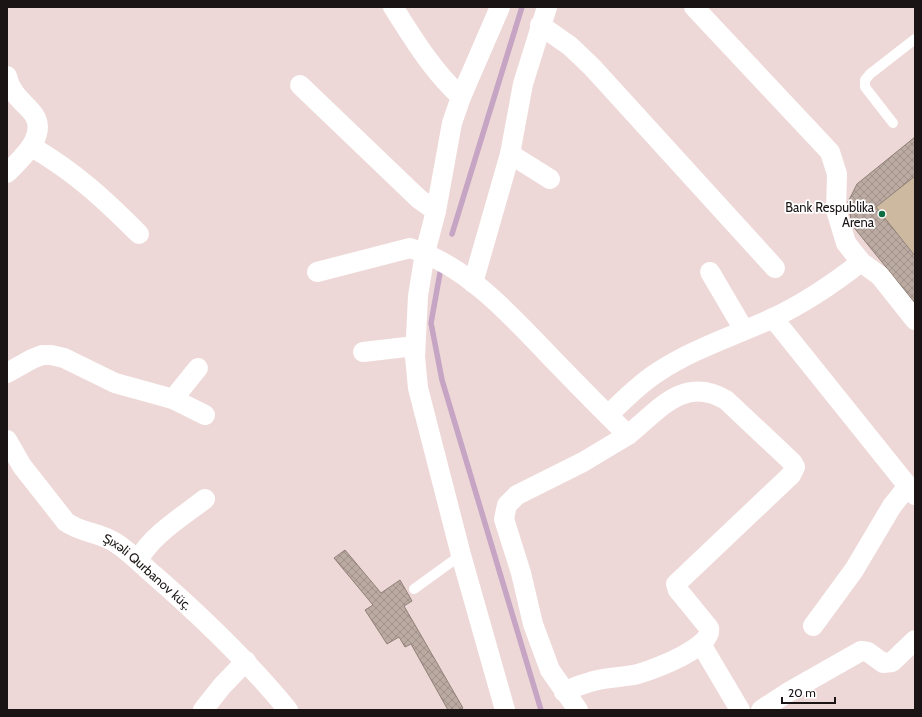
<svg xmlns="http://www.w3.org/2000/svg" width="922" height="717" font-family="Cabin,sans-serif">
<defs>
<pattern id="building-cross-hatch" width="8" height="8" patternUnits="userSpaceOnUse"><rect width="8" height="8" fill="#bbaaa1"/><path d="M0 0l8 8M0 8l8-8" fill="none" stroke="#a0918a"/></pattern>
</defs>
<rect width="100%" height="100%" fill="#eed8d7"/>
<path fill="#ccb9a0" d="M915,137V303L852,225L848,202L857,184Z"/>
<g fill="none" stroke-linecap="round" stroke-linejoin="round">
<path stroke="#c5a4c4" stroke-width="5.5" d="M452,234L522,7
M440,273L431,323L442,380L541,710"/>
</g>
<path fill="url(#building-cross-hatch)" stroke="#908078" d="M915,137V176L876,207L915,256V303L852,225L848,202L857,184Z
M345,550L381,593L400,580L412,601L404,606L463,708L459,710H448L411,644L405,647L399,637L387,644L365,610L373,605L334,558Z"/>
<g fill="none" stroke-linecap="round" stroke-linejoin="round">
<path stroke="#fff" stroke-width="10" d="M893,123L865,87V80L870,74L915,39
M414,589L461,555"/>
<g stroke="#fff" stroke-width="20">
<path d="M393,7C414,40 432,70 461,97"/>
<path d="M500,7L461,97L452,123L436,211L425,253L418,296L415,357L418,388L461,555L505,710"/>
<path d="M694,7L830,152L837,174L836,210L846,243L861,262L880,276L915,320"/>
<path d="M540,25L570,46L592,67L775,268"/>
<path d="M7,76C11,93 20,99 31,111C51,133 22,158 7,173"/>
<path d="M300,85L419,199L436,211"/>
<path d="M32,147C75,172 104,199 139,234"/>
<path d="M510,154L550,179"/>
<path d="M317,272L410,248C464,265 506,310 544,350C572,379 599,407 628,435L583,462L517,495L507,505L504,519L521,573L533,624L550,670L578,710"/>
<path d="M710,272L744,330"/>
<path d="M473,283L510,154L523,84L547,7"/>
<path d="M773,318L915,495"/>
<path d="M363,352L415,346"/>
<path d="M7,373L32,359L42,355H51L64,358L115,383L173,399L205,415"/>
<path d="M173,399L198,368"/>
<path d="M608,415C624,400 639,384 658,372C693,349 733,336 771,319C803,304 833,284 861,262"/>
<path id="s1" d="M7,440L22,466L66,522C81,533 99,532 116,543C130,552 142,565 155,576C203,618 248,661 288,710"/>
<path d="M138,560C153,534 182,517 205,499"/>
<path d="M813,626L854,570L892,506L908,486"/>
<path d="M701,644L740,710"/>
<path d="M564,692C571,689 579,685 587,683C603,677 621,678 638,674C654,669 713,648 709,628L678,590L676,584L791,475L795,467L792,462L726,400C684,375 659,410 628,435"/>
<path d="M203,710L222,686L246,661"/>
<path d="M761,710L787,693L861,651L868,652L883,663L892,662L915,640"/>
</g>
</g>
<circle fill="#0c6d42" stroke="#fff" stroke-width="1.5" cx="882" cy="214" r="4"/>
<g text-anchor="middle" stroke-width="3.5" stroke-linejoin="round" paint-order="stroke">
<g font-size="13" fill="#1b1414" stroke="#fff" text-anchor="end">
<text x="874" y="212">Bank Respublika<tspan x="874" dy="15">Arena</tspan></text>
</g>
<g font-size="13" fill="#1b1414" stroke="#fff">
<text dy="5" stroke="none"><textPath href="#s1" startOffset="198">Şıxəli Qurbanov küç.</textPath></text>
</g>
</g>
<rect width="922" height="717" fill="none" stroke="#1b1414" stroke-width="16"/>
<path d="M782 697v6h53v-6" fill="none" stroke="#1b1414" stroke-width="2"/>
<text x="788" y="697" font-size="12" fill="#1b1414" stroke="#ffffff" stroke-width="3" paint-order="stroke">20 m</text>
</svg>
